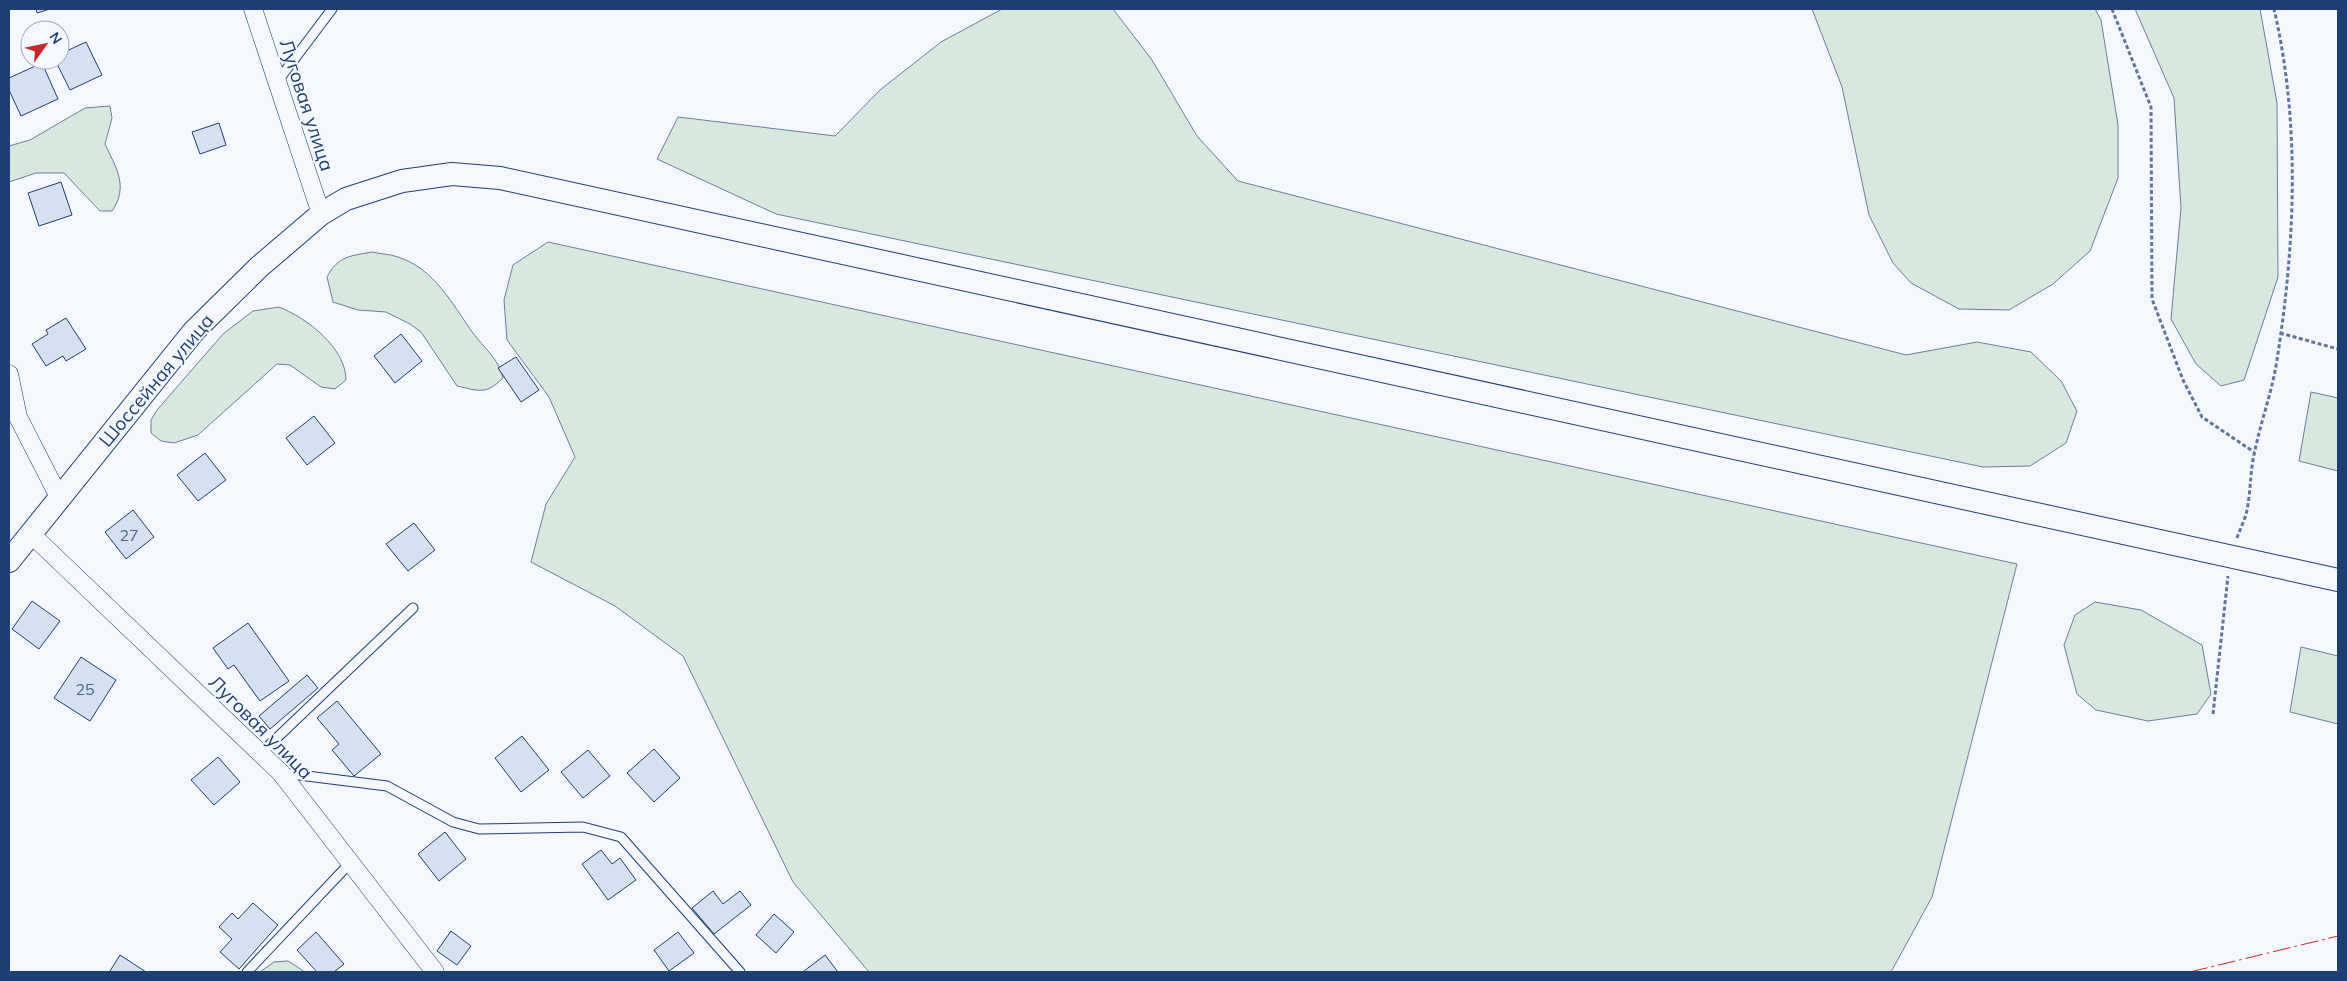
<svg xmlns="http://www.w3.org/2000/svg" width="2347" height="981" viewBox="0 0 2347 981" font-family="Mulish,sans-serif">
<rect width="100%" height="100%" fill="#f4f7fb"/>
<!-- green -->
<path fill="#d7e8df" stroke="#687fa3" d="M1002,9H1113L1152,60L1197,136L1238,181L1906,355L1977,342L2031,352L2061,381L2077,411L2066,443L2030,466L1983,467L776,214L657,159L678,117L835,136L880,90L941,42Z
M1812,9H2095L2101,20L2118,125V178L2090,251L2053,284L2009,310L1959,309L1911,283L1893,263L1869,215L1842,87Z
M2135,9H2260L2277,103L2278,277L2244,380L2221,386L2196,364L2171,319L2181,208L2174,98Z
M110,106L112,118L105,144C116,168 129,186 112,211H100L64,173H36L9,182V146L30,140L85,108Z
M548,242L2017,564L1932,897L1891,972H869L793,882L683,656L615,606L531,562L546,504L575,457L549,397L507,340L504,300L513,265Z
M372,252C380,254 390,254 398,257C435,269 452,304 473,333C484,348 499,359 503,378C486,395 479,391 457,386L421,332L410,324L386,312L358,310L333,302L327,277C338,256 350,256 372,252Z
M279,307C307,318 346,348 346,380L335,389L321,387L290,365L277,364L198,435L174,443L161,441L151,433V420L157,410L223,334L253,311Z
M2311,392L2338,398V471L2299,461Z
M2095,602L2141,610L2202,645L2211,694L2197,714L2148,721L2096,710L2077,694L2064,645L2075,615Z
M2301,647L2338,656V724L2290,712Z
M288,961L305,972H260L274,962Z"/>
<!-- building -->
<path fill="#d5e0f0" stroke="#1d3f73" d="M36,9H50L37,13Z
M86,42L102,75L70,90L55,60H60V54Z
M42,63L58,99L21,116L9,90V78Z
M219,123L226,145L200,154L192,132Z
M61,182L72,215L39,226L28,193Z
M66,318L86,349L66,361L63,356L46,366L32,344L48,334L46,330Z
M401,334L422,361L395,383L374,356Z
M516,357L539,390L521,402L498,368Z
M314,416L335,443L307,465L286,438Z
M205,453L226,480L198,501L177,475Z
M133,510L154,537L126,559L105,532Z
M414,523L435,550L408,571L386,544Z
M32,601L60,621L39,649L12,629Z
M248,623L289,681L260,701L234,665L228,669L213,648Z
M81,657L116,680L90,721L54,698Z
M307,675L318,688L270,729L259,716Z
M337,701L381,754L354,776L332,750L339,744L317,718Z
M522,736L549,770L521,792L495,758Z
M654,749L680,778L654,802L627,773Z
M588,750L610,776L583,798L561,772Z
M218,757L240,782L214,805L191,780Z
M445,832L466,859L439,881L418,854Z
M601,850L612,864L620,858L636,880L608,900L582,864Z
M713,891L723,904L740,891L751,905L714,934L692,908Z
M253,903L278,925L239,969L220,952L232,939L219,927L232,913L238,919Z
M774,914L794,932L776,953L756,935Z
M451,931L471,946L457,965L437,951Z
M316,932L344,964L334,972H317L297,950Z
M678,932L694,953L669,971L654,950Z
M120,955L146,972H111L110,971Z
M825,955L838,972H806L804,971Z"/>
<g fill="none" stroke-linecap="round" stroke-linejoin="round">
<defs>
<path id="service" d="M277,82L332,9
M261,753L413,608
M283,773L387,786L453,822L479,829L583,827L621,837L740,972
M247,972L350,863"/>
<path id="minor" d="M253,9L321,214
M9,374L18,417L59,497
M31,534L281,773L435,972"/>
<path id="tertiary" d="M9,561L194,331L259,267L321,214L346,199L402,181L452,174L500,178L2338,580"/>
</defs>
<!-- service casing -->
<use href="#service" stroke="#1d3f73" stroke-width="11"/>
<!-- minor casing -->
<use href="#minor" stroke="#1d3f73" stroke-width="19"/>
<!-- tertiary casing -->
<use href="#tertiary" stroke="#1d3f73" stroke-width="24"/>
<!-- path -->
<path stroke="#5e769c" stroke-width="3" stroke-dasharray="4 2.5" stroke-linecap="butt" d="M2112,9L2151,107L2152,299L2183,380L2202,417L2254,452
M2280,333L2338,349
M2237,538C2240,529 2245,520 2247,510C2251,490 2250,470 2255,450C2261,422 2271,394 2276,366C2295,249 2301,125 2274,9
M2213,714L2228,576"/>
<!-- service -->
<use href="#service" stroke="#f4f7fb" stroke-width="9"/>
<!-- minor -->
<use href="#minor" stroke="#f4f7fb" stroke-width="18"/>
<!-- tertiary -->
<use href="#tertiary" stroke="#f4f7fb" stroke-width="22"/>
<!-- power -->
<path stroke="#c62828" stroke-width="1" stroke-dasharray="18 4 2.5 4" stroke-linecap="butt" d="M2190,972L2338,936"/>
</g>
<g text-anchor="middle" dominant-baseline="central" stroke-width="4" stroke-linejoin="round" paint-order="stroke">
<!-- number labels -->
<g font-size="16" fill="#4b6792">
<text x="129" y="535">27</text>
<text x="85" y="689">25</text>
</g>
<!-- street labels -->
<g font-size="19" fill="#1d3f73" stroke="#f4f7fb">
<text transform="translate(307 105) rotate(72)">Луговая улица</text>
<text transform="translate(156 380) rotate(-50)">Шоссейная улица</text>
<text transform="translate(261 727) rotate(45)">Луговая улица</text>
</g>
</g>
<!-- border -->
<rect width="2347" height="981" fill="none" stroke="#1d3f73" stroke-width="20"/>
<!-- north arrow -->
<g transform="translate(45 45) rotate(57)"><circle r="24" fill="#f4f7fb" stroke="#9eadc5"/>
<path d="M0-4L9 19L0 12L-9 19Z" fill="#c62828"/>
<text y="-8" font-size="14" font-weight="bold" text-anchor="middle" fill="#1d3f73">N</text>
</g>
</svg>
